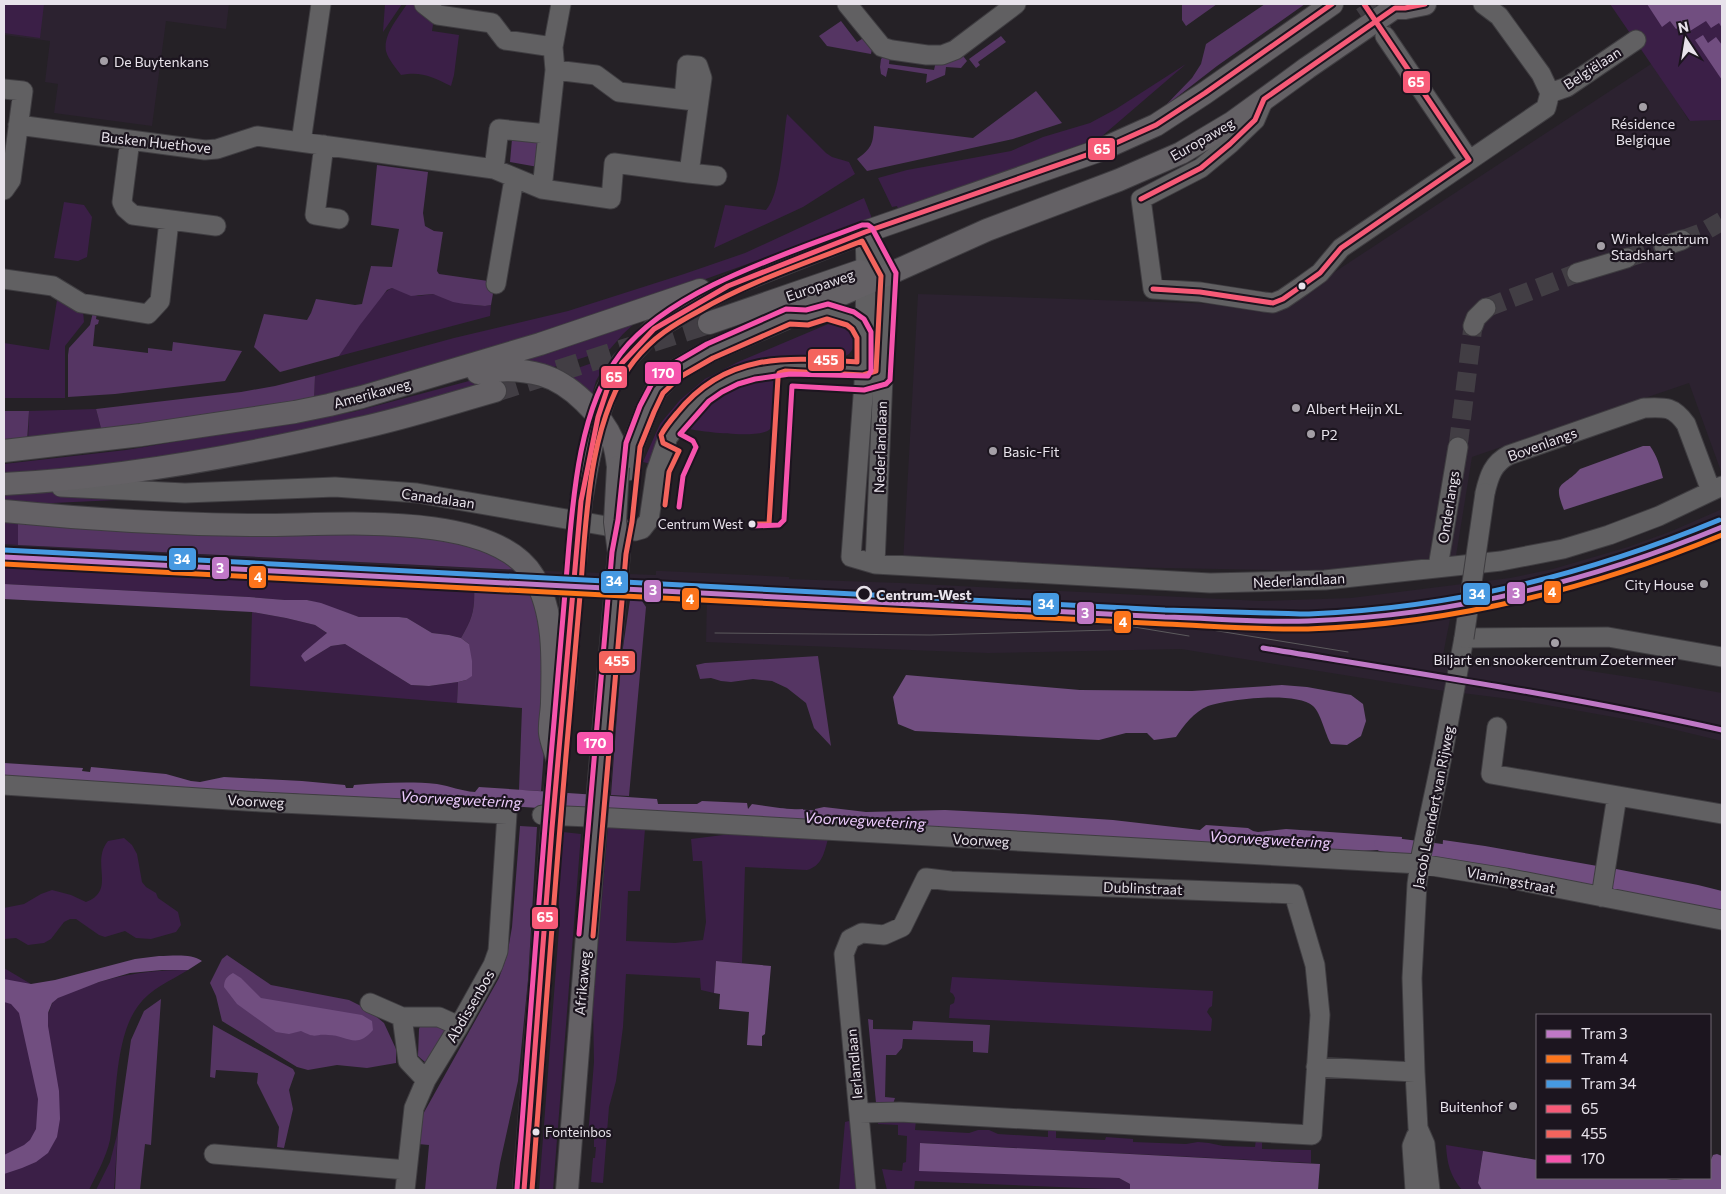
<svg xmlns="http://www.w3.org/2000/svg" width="1726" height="1194" viewBox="0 0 1726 1194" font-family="Commissioner,sans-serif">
<rect width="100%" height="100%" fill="#252126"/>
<!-- built -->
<path fill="#2c2230" d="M4,4H229L226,29L166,21L152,126L54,113L58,84L45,82L50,41L4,35Z
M1654,62L1689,121L1722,120V474L1689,383L1472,457L1456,556L1319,571L903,563L918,294L1283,306Z
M1722,509V534L1680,552L1634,570L1559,593L1515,603L1451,614L1443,655L1570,668L1656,681L1722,693V741L1647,723L1518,700L1438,690L1181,649L988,653L706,642L707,597L4,563V544L522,570L656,575V571H662L789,577V579L900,583L1261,601L1351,598L1510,578L1553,569L1628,547L1672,531Z"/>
<!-- green -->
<path fill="#3b1f47" d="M4,4H44L40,38L4,33Z
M385,4H402L383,32Z
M407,4H420L434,18L432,31L459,35L454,75L451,86C432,77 422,71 401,75C396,68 388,59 386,51C383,34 399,17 407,4Z
M1610,4H1722V120L1690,121Z
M1186,64L1101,137L1077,146L899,212L897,206L892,207L878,178L907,170L1011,151L1043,137L1090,123L1116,109Z
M787,114L826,153L832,157L849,162L855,174L803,207L714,248L725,205L766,210C781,194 783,138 787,114Z
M864,198L873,221L767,257L650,299L314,401L315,376L454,338L568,311L684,274L745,253Z
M64,202L84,205L92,217L87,257L78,261L54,258Z
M392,288L418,296L433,294L464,304L485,306L491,305L490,316L339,356C348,342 378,293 392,288Z
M58,294L83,311L84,322L65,346V398H4V343L49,350Z
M637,321L623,334L610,349L548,369L510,362Z
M833,322L851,328L855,336V346L849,354L836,361L774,358L739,366L707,383L651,464L643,462L660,424L680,400L705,379L738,362Z
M609,357L596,381L591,398L561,374Z
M512,377L291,437L4,480V464L126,450L353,412L469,381Z
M753,380L774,381L779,386C777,399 778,418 770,429C761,439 704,432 689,429L688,426C705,401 726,391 753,380Z
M96,409L102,432L28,442L29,411Z
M4,488L69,491L139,499L9,505L4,504Z
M4,521L18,523V545L4,544Z
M4,563L474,586C475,609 473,618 461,638L449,635L432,633L407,618L399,617H359L308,600H285L249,597L4,584Z
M252,612L286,618L315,625L328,634L303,653L305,662L331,646L345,644L411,685L429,686L458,682L457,703L250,686Z
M608,826L645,829L640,891H628L626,941L675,943L703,940L706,922L702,861H693L691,839L731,834L828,839C824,853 822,866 807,870L745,867L742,963L716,961L714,993L701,990L700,978L626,974L623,1027L616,1081L609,1107L603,1183L591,1182L593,1158H595L596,1147H594V1136H588L594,1062L593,1006Z
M563,832L581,834L553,1190H539L559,929V870Z
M124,838L132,845L137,854L142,882L146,887L156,893L158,898L178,912L181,925L176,932L151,939L136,938L125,931L105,937L99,935L76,919H70L64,922L51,939L44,943L28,945L16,938L4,939V908L24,904L41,894L52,890L71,895L86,902C117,890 90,863 108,841Z
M4,968L31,984L49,1013C50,1009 51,1005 53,1002C60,995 72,991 81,988C118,975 148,970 188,970C170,981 150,989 138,1006C114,1038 117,1101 110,1140C106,1158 96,1175 89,1190H4Z
M952,977L1213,991L1212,1006L1209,1008L1207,1012L1212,1019L1211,1031L949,1018L950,1005L954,1003L955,998L953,994L950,992Z
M853,1120L857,1190H839L845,1122Z
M878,1120H916L915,1130L969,1133L978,1130H989L998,1134L1048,1137V1129H1056V1138L1105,1140L1106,1137L1133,1139V1142L1186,1144L1198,1142L1209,1143L1223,1146L1255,1147L1256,1139L1262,1140V1149L1311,1150V1163L920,1143L919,1170L1119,1178L1130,1184V1190L915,1181L914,1190H887L882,1169L902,1171L903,1163L906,1162L907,1136L898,1135V1125L878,1124Z
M118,1131L114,1190H96L110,1162Z
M1446,1145L1483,1151L1478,1182L1482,1190H1462C1450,1176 1447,1163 1446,1145Z"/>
<!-- forest -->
<path fill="#553563" d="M1182,4H1217L1186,26L1182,20Z
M1265,4H1305L1217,66L1164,107L1192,78L1201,64L1206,44Z
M841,21L857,42L865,37L872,49L871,54L827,46L819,36Z
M1001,36L1006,42L978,62L980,65L976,68L969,59Z
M960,52L967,61L961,68L946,67L945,75L926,83L927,74L888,68L886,77L881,74L880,67L881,59L885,55H890L889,64L934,70L936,61Z
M1036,91L1062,123L1013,139L867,171L857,159C872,148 873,144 874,126L973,138Z
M512,139L541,143L538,167L510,162Z
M377,165L428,172L423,213L425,226L434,231L443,232L437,271L439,274L495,282L491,305L485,306L464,304L453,302L433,294L411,296L392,288L387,290L360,325L339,356L280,372L254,347L264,314L307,320L311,313L316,299L355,305L362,304L371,266L392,267L399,229L371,225Z
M93,312L97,313L96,319L99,320L98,324L95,325L93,346L148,353V348L172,351L173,342L242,351L225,381L115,394L68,397V355L69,348L90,325Z
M315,376L314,401L102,432L96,409L241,392L275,386Z
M4,411H29L27,442L4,444Z
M18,523L42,526L333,531L466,541L522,570L18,545Z
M474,586L533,589L538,602L546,725L541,791L519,790L522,708L457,703L458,682L466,680L469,644L461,638C473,618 475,609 474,586Z
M630,600L642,601L646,607L629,796L611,795L621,661Z
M818,656L831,746L814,728L806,703L787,688L772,681L753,679L731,682L721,681L711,678L700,679L696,665L705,663Z
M520,826L537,827L528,980L518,1081L500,1163L496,1190H425L429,1145L418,1144L422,1116L499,978L507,956L512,927Z
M227,955L271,985L349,1000L367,1009L384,1023L396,1049V1063L367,1068L337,1065L308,1070L297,1067L222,1021L216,996L210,983L222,959Z
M161,999L151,1145L145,1144L140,1190H115L118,1131L131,1040L144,1011Z
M868,1019L873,1020V1029L912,1030L913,1021L990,1025L988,1053L973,1052V1041L903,1039L902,1048L896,1055H886L885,1097L895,1098L893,1104L883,1106L876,1103Z
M421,1024L453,1026L431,1064L425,1062L418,1056L419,1029Z
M213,1025L293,1069L295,1073L289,1090L293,1109L284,1148L277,1147L279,1127L257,1083L258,1073L216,1070L215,1078L210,1077Z"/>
<!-- water -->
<path fill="#714e80" d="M1647,4H1722V28L1719,23L1711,28L1706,21L1690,31L1684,24L1676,29L1670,21L1662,27Z
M1703,35L1708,43L1716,37L1722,45V80L1695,40Z
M1643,446H1650C1657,456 1660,466 1663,478L1564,510C1552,480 1563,488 1580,469Z
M4,584L249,597L285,600H307L321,603L359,617H399L407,618L432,633L449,635L461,638L469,644L472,661V676L466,680L458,682L429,686L411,685L345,644L331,646L305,662L301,656L303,653L327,633L315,625L286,618L252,612L4,599Z
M906,675L1080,690L1192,691L1282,685L1307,687L1351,695L1363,704L1366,721L1361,736L1347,745L1331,744C1325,734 1321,713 1313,706C1296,691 1229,699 1208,706C1194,712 1184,725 1176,737L1154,740L1147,733H1126L1099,740L915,731L898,724L893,697Z
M4,763L83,768L82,771L90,772L91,767L166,774L191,781L200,782L224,777L302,781L345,785L346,788H353L354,785C381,783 409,781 437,784C451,786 460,791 475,792L479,787L657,799L658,804H697L702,801L747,803L748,809L752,804L794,810L803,809V820L539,808L479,804L467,801L459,802L4,779Z
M824,807L866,812L945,810L1023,814L1113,820L1200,830L1206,825L1248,828L1253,831L1258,832L1286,829L1402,837L1401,849L1358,851L1286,847L815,821V809Z
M1443,840L1485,846L1603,867L1600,881L1590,887L1483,867L1442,854Z
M1611,868L1698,885L1722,891V912L1616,892L1609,883Z
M159,956C172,956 191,953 202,961L188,970H162L130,973L99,982L58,998L52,1003L48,1013V1026L59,1091L60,1119L57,1137L48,1153L36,1162L22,1168L4,1174V1155L24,1145L30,1140L36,1129L38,1099L19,1013L11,1004L4,1002V979L31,984L55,980L135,959Z
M716,961L771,966L765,1034L762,1036V1046L747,1045L749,1012L719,1009L720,994L714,993Z
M233,973L241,978L261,998L362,1015L372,1021L373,1030C356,1050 347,1035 328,1035C313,1034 317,1039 301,1031L289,1034L276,1032L237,1004L224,987C224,980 227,976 233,973Z
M920,1143L1320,1164L1318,1190H1130V1184L1119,1178L919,1171Z
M1483,1151L1537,1160V1178H1663C1675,1182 1680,1179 1692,1178C1698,1177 1704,1178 1710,1178V1162L1713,1155L1717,1154L1722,1156V1190H1482L1478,1183Z"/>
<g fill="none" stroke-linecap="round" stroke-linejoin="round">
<!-- canal -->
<path stroke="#714e80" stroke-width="15" d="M782,816L834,819
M1382,844L1461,854"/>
<!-- minor-tunnel -->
<path stroke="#423e44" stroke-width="19" stroke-dasharray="19 9" stroke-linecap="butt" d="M1364,4L1383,32
M1682,240L1701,233L1722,221
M1627,258L1664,246
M1486,308L1577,273
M1458,447L1473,326"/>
<!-- major-tunnel -->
<path stroke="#423e44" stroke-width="22" stroke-dasharray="22 11" stroke-linecap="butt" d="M495,391L709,323"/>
<defs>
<path id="minor" d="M424,4L438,15L492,23L505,40L553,47
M847,4L882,47L892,50L927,55H942L955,50L1016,4
M1385,36L1469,160
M555,70L596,75L619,92L695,101
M4,89L23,91L11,180L4,190
M1550,93L1567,87L1636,40
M1264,99L1255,120L1230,144L1201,168L1141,199L1153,289L1200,292L1264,302L1273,303L1283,299L1302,286L1320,273L1341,248L1546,108L1550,93L1541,74L1499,16L1483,4
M684,100L687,65L698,66L702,78L689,173L717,176
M18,125L205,150L217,149L257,136L494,169L542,189L611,199L614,163L689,173
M130,140L122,202L125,208L133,215L216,226
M301,142L321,4
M324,145L315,215L339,219
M494,169L499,129L547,134
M542,189L555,70L553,47L561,4
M865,232L866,268L864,383L851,557L875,564L1210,583L1325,580L1501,561L1563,549L1609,535L1659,516L1722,486
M866,234L889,274L883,377L875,564
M1664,246L1682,240
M1577,273L1627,258
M4,279L53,286L81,303L148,314L160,301L169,221
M496,284L514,179
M805,318L827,311L840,315L850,318L858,324L865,336
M1473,326L1476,318L1486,308
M61,487L185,493L335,487L417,493L635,531L642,529L649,520L656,472L668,437L689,410L717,386L746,373L785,366L864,370L883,377
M1485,493C1489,476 1493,463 1509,455L1644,408C1665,407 1673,406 1686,424L1711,491
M1438,567L1458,447
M1497,727L1491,774L1722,814
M4,785L261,802L507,814L498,951L493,965L459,1026L426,1080L414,1108L405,1190
M542,815L613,818L1420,864L1506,878L1722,920
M1601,897L1617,796
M370,1003L402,1017H439L459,1026
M402,1017L408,1061L426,1080
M1316,1067L1415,1072
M859,1113L900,1112L988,1117L1312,1135L1320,1015L1315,965L1294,894L951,881L926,878L902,927L884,935L862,933L850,939L844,954L866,1190
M214,1154L407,1170
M1415,1190L1412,1146L1416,1136
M1430,1190L1425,1144L1418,1128L1415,1072L1412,978L1417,884L1421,856L1443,752L1464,638L1608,637L1722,657"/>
<path id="major" d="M1395,8H1405L1425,4
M709,323L860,271
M478,373C500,369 521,369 542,375C570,383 602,415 613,441C616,450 617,458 618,467
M4,451L141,435L295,412L329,405L362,397L540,344L700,290
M588,462L598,417L607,390L622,363L654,329L728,286L865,232L1098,151L1156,125L1205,93L1332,4
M630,469L633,445L647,409L657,389L675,371L710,351L889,274L987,230L1119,180L1181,153L1233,122L1307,68L1400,4
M4,484C122,478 241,456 356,429C403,419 449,404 495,391
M4,511C85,519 168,524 249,525C320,527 492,506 534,577C555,613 553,661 552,702C552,712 549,723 550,733C551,742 556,753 558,762
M565,687L571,605
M599,780L619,553
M524,1190L552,828
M567,1190L594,846"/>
</defs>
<!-- minor casing -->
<use href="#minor" stroke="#3f3d41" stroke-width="21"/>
<!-- major casing -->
<use href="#major" stroke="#3f3d41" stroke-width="24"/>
<!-- minor -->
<use href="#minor" stroke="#616062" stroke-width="19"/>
<!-- major -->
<use href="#major" stroke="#646165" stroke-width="22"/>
<!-- tram -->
<path stroke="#5c5a5d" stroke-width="1" d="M998,598L1051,604L1348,652
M1000,607L1049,613L1189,636
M715,633L930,635L1111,630"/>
<defs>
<path id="minor-bridge" d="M1464,638L1485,493"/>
<path id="major-bridge" d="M618,467L615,522L619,553
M571,605L581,501L588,462
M552,828L558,762
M594,846L599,780"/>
</defs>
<!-- minor-bridge casing -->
<use href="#minor-bridge" stroke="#3f3d41" stroke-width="21" stroke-linecap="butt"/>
<!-- major-bridge casing -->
<use href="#major-bridge" stroke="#3f3d41" stroke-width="24" stroke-linecap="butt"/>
<!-- minor-bridge -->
<use href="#minor-bridge" stroke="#616062" stroke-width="19"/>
<!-- major-bridge -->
<use href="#major-bridge" stroke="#646165" stroke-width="22"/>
<defs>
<path id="bus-1" d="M1364,4L1469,160
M1141,199L1201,168L1230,144L1255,120L1264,99L1395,8H1405L1425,4
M1153,289L1200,292L1273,303L1283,299L1320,273L1341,248L1469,160
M524,1190L552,828L581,501L598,417L607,390L622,363L654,329L728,286L865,232L1098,151L1156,125L1205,93L1332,4"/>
<path id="bus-2" d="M593,936L626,554L632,522L640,447L654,412L663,393L680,377L713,358L790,324L808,325L827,319L847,325L852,329L857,338V362C786,357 726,352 677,413C671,420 665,427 661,435L663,443L679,451L669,472L665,505
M532,1190C544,1034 555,878 569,721C573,676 577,630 581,584C586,515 590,416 634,361C653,337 673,325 699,311C750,281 807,263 862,241L881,276L876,371L863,375L785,371L779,373L778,378L769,524H752"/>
<path id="bus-3" d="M579,934L612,552L618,520L626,443L640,406L651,385L671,365L707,344L786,309L806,310L828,304L854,312L864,319L871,332V371L868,376L790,374L755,379L738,384L722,392L709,401L680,434L693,441L696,447L683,476L679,507
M517,1189C529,1034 540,878 554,722C558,675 562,628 566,581C572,511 576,411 621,353C671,289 787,254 862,225H868L872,228L896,273L890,380L886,384L864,390L792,386L784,520L779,525L752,526"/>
</defs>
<!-- bus-1 casing -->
<use href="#bus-1" stroke="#1c151f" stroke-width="9"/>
<!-- bus-2 casing -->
<use href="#bus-2" stroke="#1c151f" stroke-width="9"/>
<!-- bus-3 casing -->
<use href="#bus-3" stroke="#1c151f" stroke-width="9"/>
<!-- bus-1 -->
<use href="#bus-1" stroke="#f75a77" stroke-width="5"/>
<!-- bus-2 -->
<use href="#bus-2" stroke="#f4645d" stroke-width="5"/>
<!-- bus-3 -->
<use href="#bus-3" stroke="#f653ac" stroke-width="5"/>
<defs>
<path id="tram-1" d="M4,557L1165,617C1212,618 1262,623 1308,621C1452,616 1589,582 1722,527
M1263,648C1416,673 1570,696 1722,730"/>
<path id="tram-2" d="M4,564L1165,624C1212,626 1261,630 1308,629C1451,624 1591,589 1722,535"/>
<path id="tram-3" d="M4,550L1165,610C1199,611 1233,612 1267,613C1281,613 1295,614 1309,614C1453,608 1586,575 1719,520"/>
</defs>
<!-- tram-1 casing -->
<use href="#tram-1" stroke="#1c151f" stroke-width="9"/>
<!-- tram-2 casing -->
<use href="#tram-2" stroke="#1c151f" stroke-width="9"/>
<!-- tram-3 casing -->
<use href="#tram-3" stroke="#1c151f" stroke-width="9"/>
<!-- tram-1 -->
<use href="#tram-1" stroke="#bf78c6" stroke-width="5"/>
<!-- tram-2 -->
<use href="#tram-2" stroke="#fc751c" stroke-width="5"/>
<!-- tram-3 -->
<use href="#tram-3" stroke="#4699e1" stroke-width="5"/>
</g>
<!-- markers -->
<g fill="#a49fa6" stroke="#1c151f" stroke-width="2">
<circle cx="104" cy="61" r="5"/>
<circle cx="1643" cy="107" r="5"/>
<circle cx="1601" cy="246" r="5"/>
<circle cx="1296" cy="408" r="5"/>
<circle cx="1311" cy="434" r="5"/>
<circle cx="993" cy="451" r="5"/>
<circle cx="1704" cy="584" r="5"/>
<circle cx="1555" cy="643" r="5"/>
<circle cx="1513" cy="1106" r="5"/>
</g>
<g fill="#e8e3eb" stroke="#1c151f" stroke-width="2">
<circle cx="1302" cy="286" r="4.5"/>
<circle cx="752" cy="524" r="4.5"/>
<circle cx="536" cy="1132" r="4.5"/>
</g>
<circle fill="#1c151f" stroke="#e8e3eb" stroke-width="2.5" cx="864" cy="594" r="7"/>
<g text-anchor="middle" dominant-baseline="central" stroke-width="4.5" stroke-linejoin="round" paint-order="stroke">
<!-- bus labels -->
<g font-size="13" fill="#e8e3eb" stroke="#1c151f" text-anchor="end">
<text x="743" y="524">Centrum West</text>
<text x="545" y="1132" text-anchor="start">Fonteinbos</text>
</g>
<!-- poi labels -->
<g font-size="14" fill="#e8e3eb" stroke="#1c151f" text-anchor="start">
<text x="114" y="61">De Buytenkans</text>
<text x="1643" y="123" text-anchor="middle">Résidence<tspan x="1643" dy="16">Belgique</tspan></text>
<text x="1611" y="238">Winkelcentrum<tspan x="1611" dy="16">Stadshart</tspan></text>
<text x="1306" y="408">Albert Heijn XL</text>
<text x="1321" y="434">P2</text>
<text x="1003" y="451">Basic-Fit</text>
<text x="1694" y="584" text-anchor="end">City House</text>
<text x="1555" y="659" text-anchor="middle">Biljart en snookercentrum Zoetermeer</text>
<text x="1503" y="1106" text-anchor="end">Buitenhof</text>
</g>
<!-- street labels -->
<g font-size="14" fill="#e8e3eb" stroke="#1c151f">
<text transform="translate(1592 68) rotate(-33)">Belgiëlaan</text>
<text transform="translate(1202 139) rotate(-30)">Europaweg</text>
<text transform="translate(156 142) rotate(6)">Busken Huethove</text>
<text transform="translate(820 285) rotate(-19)">Europaweg</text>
<text transform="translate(372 393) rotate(-15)">Amerikaweg</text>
<text transform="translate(1542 444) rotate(-20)">Bovenlangs</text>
<text transform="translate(880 447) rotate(-88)">Nederlandlaan</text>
<text transform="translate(438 498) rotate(8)">Canadalaan</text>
<text transform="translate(1448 507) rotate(-81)">Onderlangs</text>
<text transform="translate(1299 580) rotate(-3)">Nederlandlaan</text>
<text transform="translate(256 801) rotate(3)">Voorweg</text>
<text transform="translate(1433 807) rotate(-79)">Jacob Leendert van Rijweg</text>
<text transform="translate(981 840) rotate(3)">Voorweg</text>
<text transform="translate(1511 880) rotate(11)">Vlamingstraat</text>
<text transform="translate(1143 888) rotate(2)">Dublinstraat</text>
<text transform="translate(582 983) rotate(-85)">Afrikaweg</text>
<text transform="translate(470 1006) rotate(-60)">Abdissenbos</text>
<text transform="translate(854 1064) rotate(-95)">Ierlandlaan</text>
</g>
<!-- stop labels -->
<g font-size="14" font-weight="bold" fill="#e8e3eb" stroke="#1c151f" text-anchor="start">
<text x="876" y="594">Centrum-West</text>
</g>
<!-- water labels -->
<g font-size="15" font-style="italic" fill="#edccfd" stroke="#1c151f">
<text transform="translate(461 799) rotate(3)">Voorwegwetering</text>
<text transform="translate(865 820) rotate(3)">Voorwegwetering</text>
<text transform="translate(1270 839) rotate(3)">Voorwegwetering</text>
</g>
</g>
<g stroke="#1c151f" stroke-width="2">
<rect x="1402" y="70" width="29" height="24" rx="5" fill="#f75a77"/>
<rect x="1087" y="137" width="29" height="24" rx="5" fill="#f75a77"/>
<rect x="807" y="348" width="38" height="24" rx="5" fill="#f4645d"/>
<rect x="644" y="361" width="38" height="24" rx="5" fill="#f653ac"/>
<rect x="600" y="365" width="28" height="24" rx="5" fill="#f75a77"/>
<rect x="168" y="547" width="29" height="24" rx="5" fill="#4699e1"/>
<rect x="211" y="556" width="19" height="24" rx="5" fill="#bf78c6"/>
<rect x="248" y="565" width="19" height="24" rx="5" fill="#fc751c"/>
<rect x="600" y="570" width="29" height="24" rx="5" fill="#4699e1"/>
<rect x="643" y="579" width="19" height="24" rx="5" fill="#bf78c6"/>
<rect x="1543" y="580" width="19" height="24" rx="5" fill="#fc751c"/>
<rect x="1506" y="581" width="20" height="24" rx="5" fill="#bf78c6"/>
<rect x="1462" y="582" width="29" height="24" rx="5" fill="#4699e1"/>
<rect x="681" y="587" width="19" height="24" rx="5" fill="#fc751c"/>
<rect x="1032" y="592" width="28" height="24" rx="5" fill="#4699e1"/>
<rect x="1076" y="601" width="19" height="24" rx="5" fill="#bf78c6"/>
<rect x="1113" y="610" width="19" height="24" rx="5" fill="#fc751c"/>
<rect x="598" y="650" width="38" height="24" rx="5" fill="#f4645d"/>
<rect x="576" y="731" width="38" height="24" rx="5" fill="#f653ac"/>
<rect x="531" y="906" width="28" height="24" rx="5" fill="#f75a77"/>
</g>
<g font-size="14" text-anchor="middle" font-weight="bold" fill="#fff">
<text x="1416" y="87">65</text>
<text x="1102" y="154">65</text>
<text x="826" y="365">455</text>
<text x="663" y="378">170</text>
<text x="614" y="382">65</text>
<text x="182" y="564">34</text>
<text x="220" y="573">3</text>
<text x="258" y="582">4</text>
<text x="614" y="586">34</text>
<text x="653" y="595">3</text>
<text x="1552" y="597">4</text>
<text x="1516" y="598">3</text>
<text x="1477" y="599">34</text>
<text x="690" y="604">4</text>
<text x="1046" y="609">34</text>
<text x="1085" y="618">3</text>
<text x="1123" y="627">4</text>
<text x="617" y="666">455</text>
<text x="595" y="748">170</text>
<text x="545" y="922">65</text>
</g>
<!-- border -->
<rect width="1726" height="1194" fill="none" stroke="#e8e3eb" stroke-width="10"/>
<!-- legend -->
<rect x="1536" y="1014" width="175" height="165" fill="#1c151f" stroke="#6e6771"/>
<rect x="1546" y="1030" width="25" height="8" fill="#bf78c6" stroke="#6e6771"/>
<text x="1581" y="1039" font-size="15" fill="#e8e3eb">Tram 3</text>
<rect x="1546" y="1055" width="25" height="8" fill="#fc751c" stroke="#6e6771"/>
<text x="1581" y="1064" font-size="15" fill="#e8e3eb">Tram 4</text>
<rect x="1546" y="1080" width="25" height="8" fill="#4699e1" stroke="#6e6771"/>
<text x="1581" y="1089" font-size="15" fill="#e8e3eb">Tram 34</text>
<rect x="1546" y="1105" width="25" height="8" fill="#f75a77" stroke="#6e6771"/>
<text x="1581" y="1114" font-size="15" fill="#e8e3eb">65</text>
<rect x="1546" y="1130" width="25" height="8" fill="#f4645d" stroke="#6e6771"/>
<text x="1581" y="1139" font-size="15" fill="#e8e3eb">455</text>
<rect x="1546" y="1155" width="25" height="8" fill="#f653ac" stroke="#6e6771"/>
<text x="1581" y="1164" font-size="15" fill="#e8e3eb">170</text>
<!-- north arrow -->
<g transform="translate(1686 40) rotate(348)" stroke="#1c151f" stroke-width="4" paint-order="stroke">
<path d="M0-4L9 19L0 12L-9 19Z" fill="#e8e3eb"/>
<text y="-8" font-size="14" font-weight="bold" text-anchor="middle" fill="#e8e3eb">N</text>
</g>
</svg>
